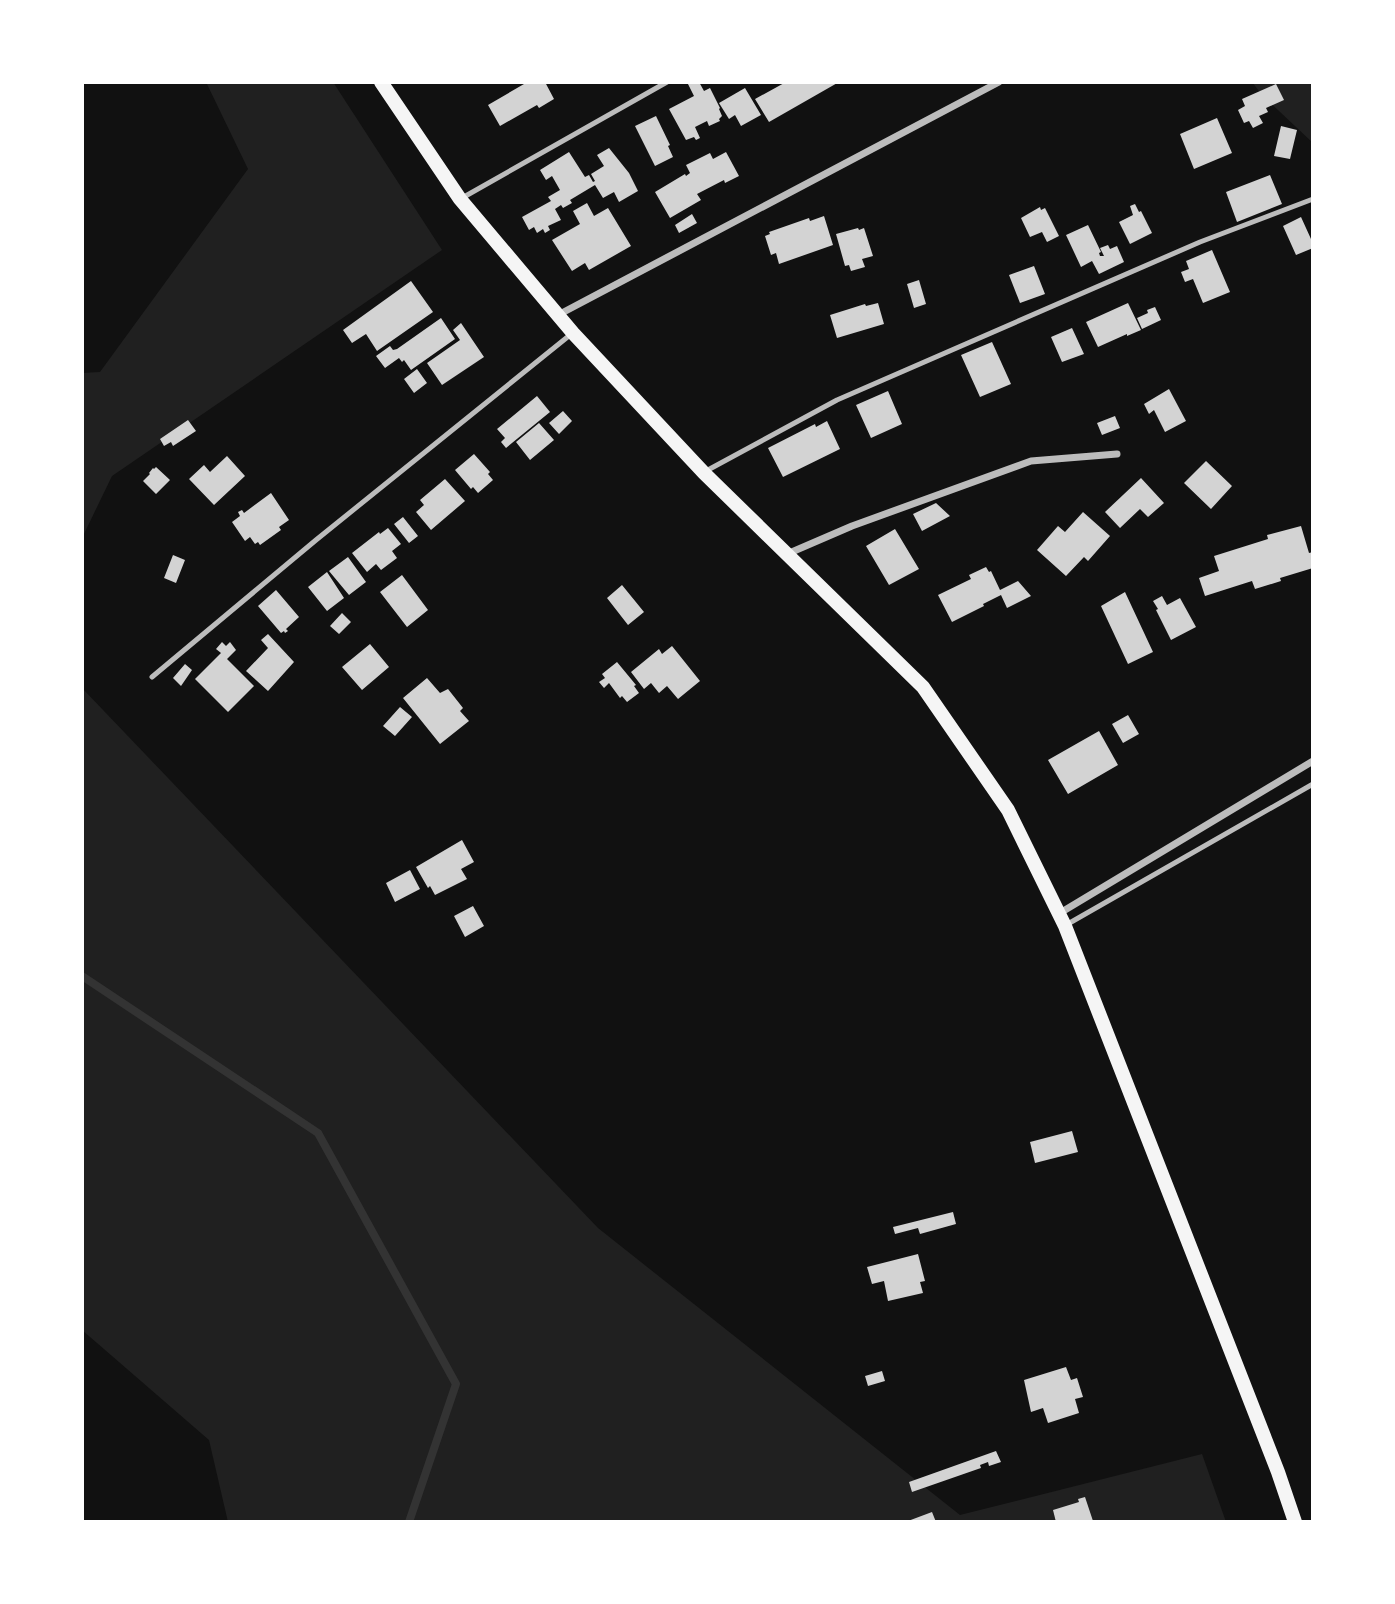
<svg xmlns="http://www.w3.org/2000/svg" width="1395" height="1604" viewBox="0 0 1395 1604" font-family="'Exo 2',sans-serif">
<rect width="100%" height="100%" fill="#111"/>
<!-- green -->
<path fill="#202020" d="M206,82H333L442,250L112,476L82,538V373L100,372L248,169Z
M1252,82H1313V143L1262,95Z
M82,688L598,1228L960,1515L1202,1454L1226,1522H228L209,1440L82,1330Z"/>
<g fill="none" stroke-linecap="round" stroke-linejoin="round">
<!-- stream -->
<path stroke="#333" stroke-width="8" d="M82,976L318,1133L456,1384L409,1522"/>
</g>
<!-- building -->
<path fill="#d3d3d3" d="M524,82H545L554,99L539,108L537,105L500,126L488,105L524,84Z
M687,82H699L704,91L710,88L720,108L719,109L722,116L719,119L720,121L709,126L707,121L695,127L700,138L696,140L694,137L686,140L669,109L694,96Z
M786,82H839L769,122L755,99Z
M1276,84L1284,100L1266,108L1268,112L1259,116L1263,123L1253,128L1249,121L1244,123L1238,110L1245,106L1242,99Z
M745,88L761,115L741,126L735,115L729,119L719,103Z
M656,116L670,145L668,146L673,157L655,166L635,126Z
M1217,118L1232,153L1194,169L1180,134Z
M1281,126L1297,130L1290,159L1274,156Z
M609,148L629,173L638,191L619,202L614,192L603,198L595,185L570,200L572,203L563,208L561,205L555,209L561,220L548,226L550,230L545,233L543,229L537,233L534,227L529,230L522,217L551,201L548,197L560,190L552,176L546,180L540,170L569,152L585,177L589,175L593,182L595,181L591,174L604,166L597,155Z
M726,152L739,176L725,183L724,180L697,194L701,200L670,218L655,192L685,174L686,176L690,173L686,165L710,153L713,159Z
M1270,175L1282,204L1237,222L1226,192Z
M587,203L594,216L608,208L631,246L589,270L585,263L572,271L552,240L580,224L573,211Z
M1135,204L1139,212L1141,211L1152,233L1130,244L1119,222L1133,215L1130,206Z
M1040,207L1041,210L1045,208L1059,236L1047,242L1042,232L1030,237L1021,218Z
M692,214L697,223L679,233L675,225Z
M824,216L833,245L779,264L776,253L771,255L765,236L770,234L769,232L809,218L810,221Z
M1301,217L1311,239L1313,238V248L1296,255L1283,226Z
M1088,225L1101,252L1099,253L1100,256H1104L1100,248L1108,245L1110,249L1117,246L1124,262L1099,274L1092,261L1081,267L1066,235Z
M858,228L859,230L864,228L873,256L862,259L865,267L851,271L849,265L845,266L836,234Z
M1212,250L1230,292L1203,303L1193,279L1185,282L1181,272L1189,269L1186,261Z
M1034,266L1045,294L1020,303L1009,275Z
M919,280L926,304L914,308L907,284Z
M411,281L433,312L377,351L366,334L352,343L343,330Z
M878,303L884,324L837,338L830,315L865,304L866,306Z
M1128,303L1141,330L1127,336V334L1098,347L1086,322Z
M1155,307L1161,320L1142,329L1137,318L1148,313L1147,310Z
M441,318L455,339L411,370L404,360L402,362L399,358L385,368L376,356L390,346L393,350L397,349Z
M461,323L484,357L442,385L427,363L460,340L453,330Z
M1072,328L1084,354L1062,362L1051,337Z
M992,342L1011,384L980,397L961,355Z
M417,369L427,383L414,393L404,379Z
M1169,389L1186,421L1165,432L1154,410L1149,414L1144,404Z
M888,391L902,424L871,438L856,405Z
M537,396L550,412L506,448L501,442L505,438L497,429Z
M563,411L572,421L559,434L549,423Z
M1115,416L1120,428L1102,435L1097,423Z
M188,420L196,431L173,446L171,442L164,446L160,439Z
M827,421L840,449L783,477L768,448L815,424L816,427Z
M539,423L554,440L530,460L516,442Z
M474,454L490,472L488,474L493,480L478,493L473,487L471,489L455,470Z
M227,456L245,476L214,505L189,479L204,465L210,472Z
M1206,461L1232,486L1211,509L1184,483Z
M156,467L170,480L156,494L143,481L150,474L149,473L153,468L154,469Z
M1141,478L1164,503L1148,517L1140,509L1120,528L1105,512Z
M445,479L465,501L431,530L416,512L424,505L420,500Z
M271,493L289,520L279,527L281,530L260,545L258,542L255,544L250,537L245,541L232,522L240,516L238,512L242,510L244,513Z
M936,503L950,516L922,531L913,514Z
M1083,512L1110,536L1088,561L1084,557L1066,576L1037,550L1058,526L1065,532Z
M403,517L418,536L409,543L394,524Z
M1301,526L1309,553L1313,552V568L1280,578L1281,581L1255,589L1252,581L1205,596L1199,578L1219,571L1214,556L1268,539L1267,535Z
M388,528L401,544L392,551L397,558L381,570L376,564L367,572L352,553L379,532L380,534Z
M895,529L919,569L889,585L866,546Z
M173,555L185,560L176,583L164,578Z
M348,557L366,582L349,595L329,571Z
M986,567L989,572L991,571L1000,590L1018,581L1031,596L1007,608L1001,595L983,604L984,606L952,622L938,595L971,579L969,575Z
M327,572L344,598L327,611L308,587Z
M402,575L428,610L407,627L380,592Z
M622,585L644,612L628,625L607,598Z
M276,590L299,617L286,629L288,631L285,633L284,631L281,633L258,606Z
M1125,592L1153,652L1128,664L1101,606Z
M1162,596L1167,605L1180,598L1196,627L1171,640L1156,610L1158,609L1153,601Z
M342,613L351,622L339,634L330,626Z
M268,634L294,662L268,691L246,671L268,648L261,640Z
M222,642L226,646L230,642L236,650L227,659L254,686L228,712L195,679L221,653L216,649Z
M370,644L389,667L362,690L342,667Z
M672,646L700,681L678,699L667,686L659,693L651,683L644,689L631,672L659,649L662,654Z
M617,662L636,685L634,686L639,693L627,702L622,696L620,698L609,683L604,688L599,682L605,678L602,674Z
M185,664L192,670L181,686L173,678Z
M427,678L440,693L448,689L463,708L460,711L469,721L440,744L403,698Z
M400,707L412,717L395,736L383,726Z
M1128,715L1139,734L1123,743L1112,724Z
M1099,731L1118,765L1068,794L1048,760Z
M462,840L474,862L461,869L467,879L435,895L430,886L428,888L416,867Z
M410,870L420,889L395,902L386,883Z
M473,906L484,926L465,937L454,916Z
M1072,1131L1078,1152L1035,1163L1030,1142Z
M953,1212L956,1224L920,1234L918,1228L895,1234L893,1227Z
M918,1254L925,1281L920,1282L923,1293L888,1301L884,1281L872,1284L867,1267Z
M1066,1367L1071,1380L1077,1378L1083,1397L1075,1399L1079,1413L1048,1423L1043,1408L1031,1412L1024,1380Z
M882,1371L885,1381L868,1386L865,1376Z
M996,1451L1001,1462L989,1466L988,1462L980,1465L981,1468L978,1469L912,1492L909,1482Z
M1085,1497L1093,1521L1056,1522L1053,1510L1079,1502L1078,1499Z
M932,1512L936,1522H908V1521Z"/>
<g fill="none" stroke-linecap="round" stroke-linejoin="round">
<!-- service -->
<path stroke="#bcbcbc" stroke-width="5" d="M462,198L667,82
M706,471L837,400L1200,242L1313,199
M152,677L316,540L570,335
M1066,925L1313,784"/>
<!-- minor -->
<path stroke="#bcbcbc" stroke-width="7" d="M558,315L999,82
M787,554L852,526L1031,461L1117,454
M1060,913L1313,761"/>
<!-- secondary -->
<path stroke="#f5f5f5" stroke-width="14" d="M381,82L460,199L573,333L704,473L923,687L1008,810L1065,926L1278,1472L1295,1522"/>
</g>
<!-- border -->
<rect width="1395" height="1604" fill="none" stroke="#ffffff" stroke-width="168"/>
</svg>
